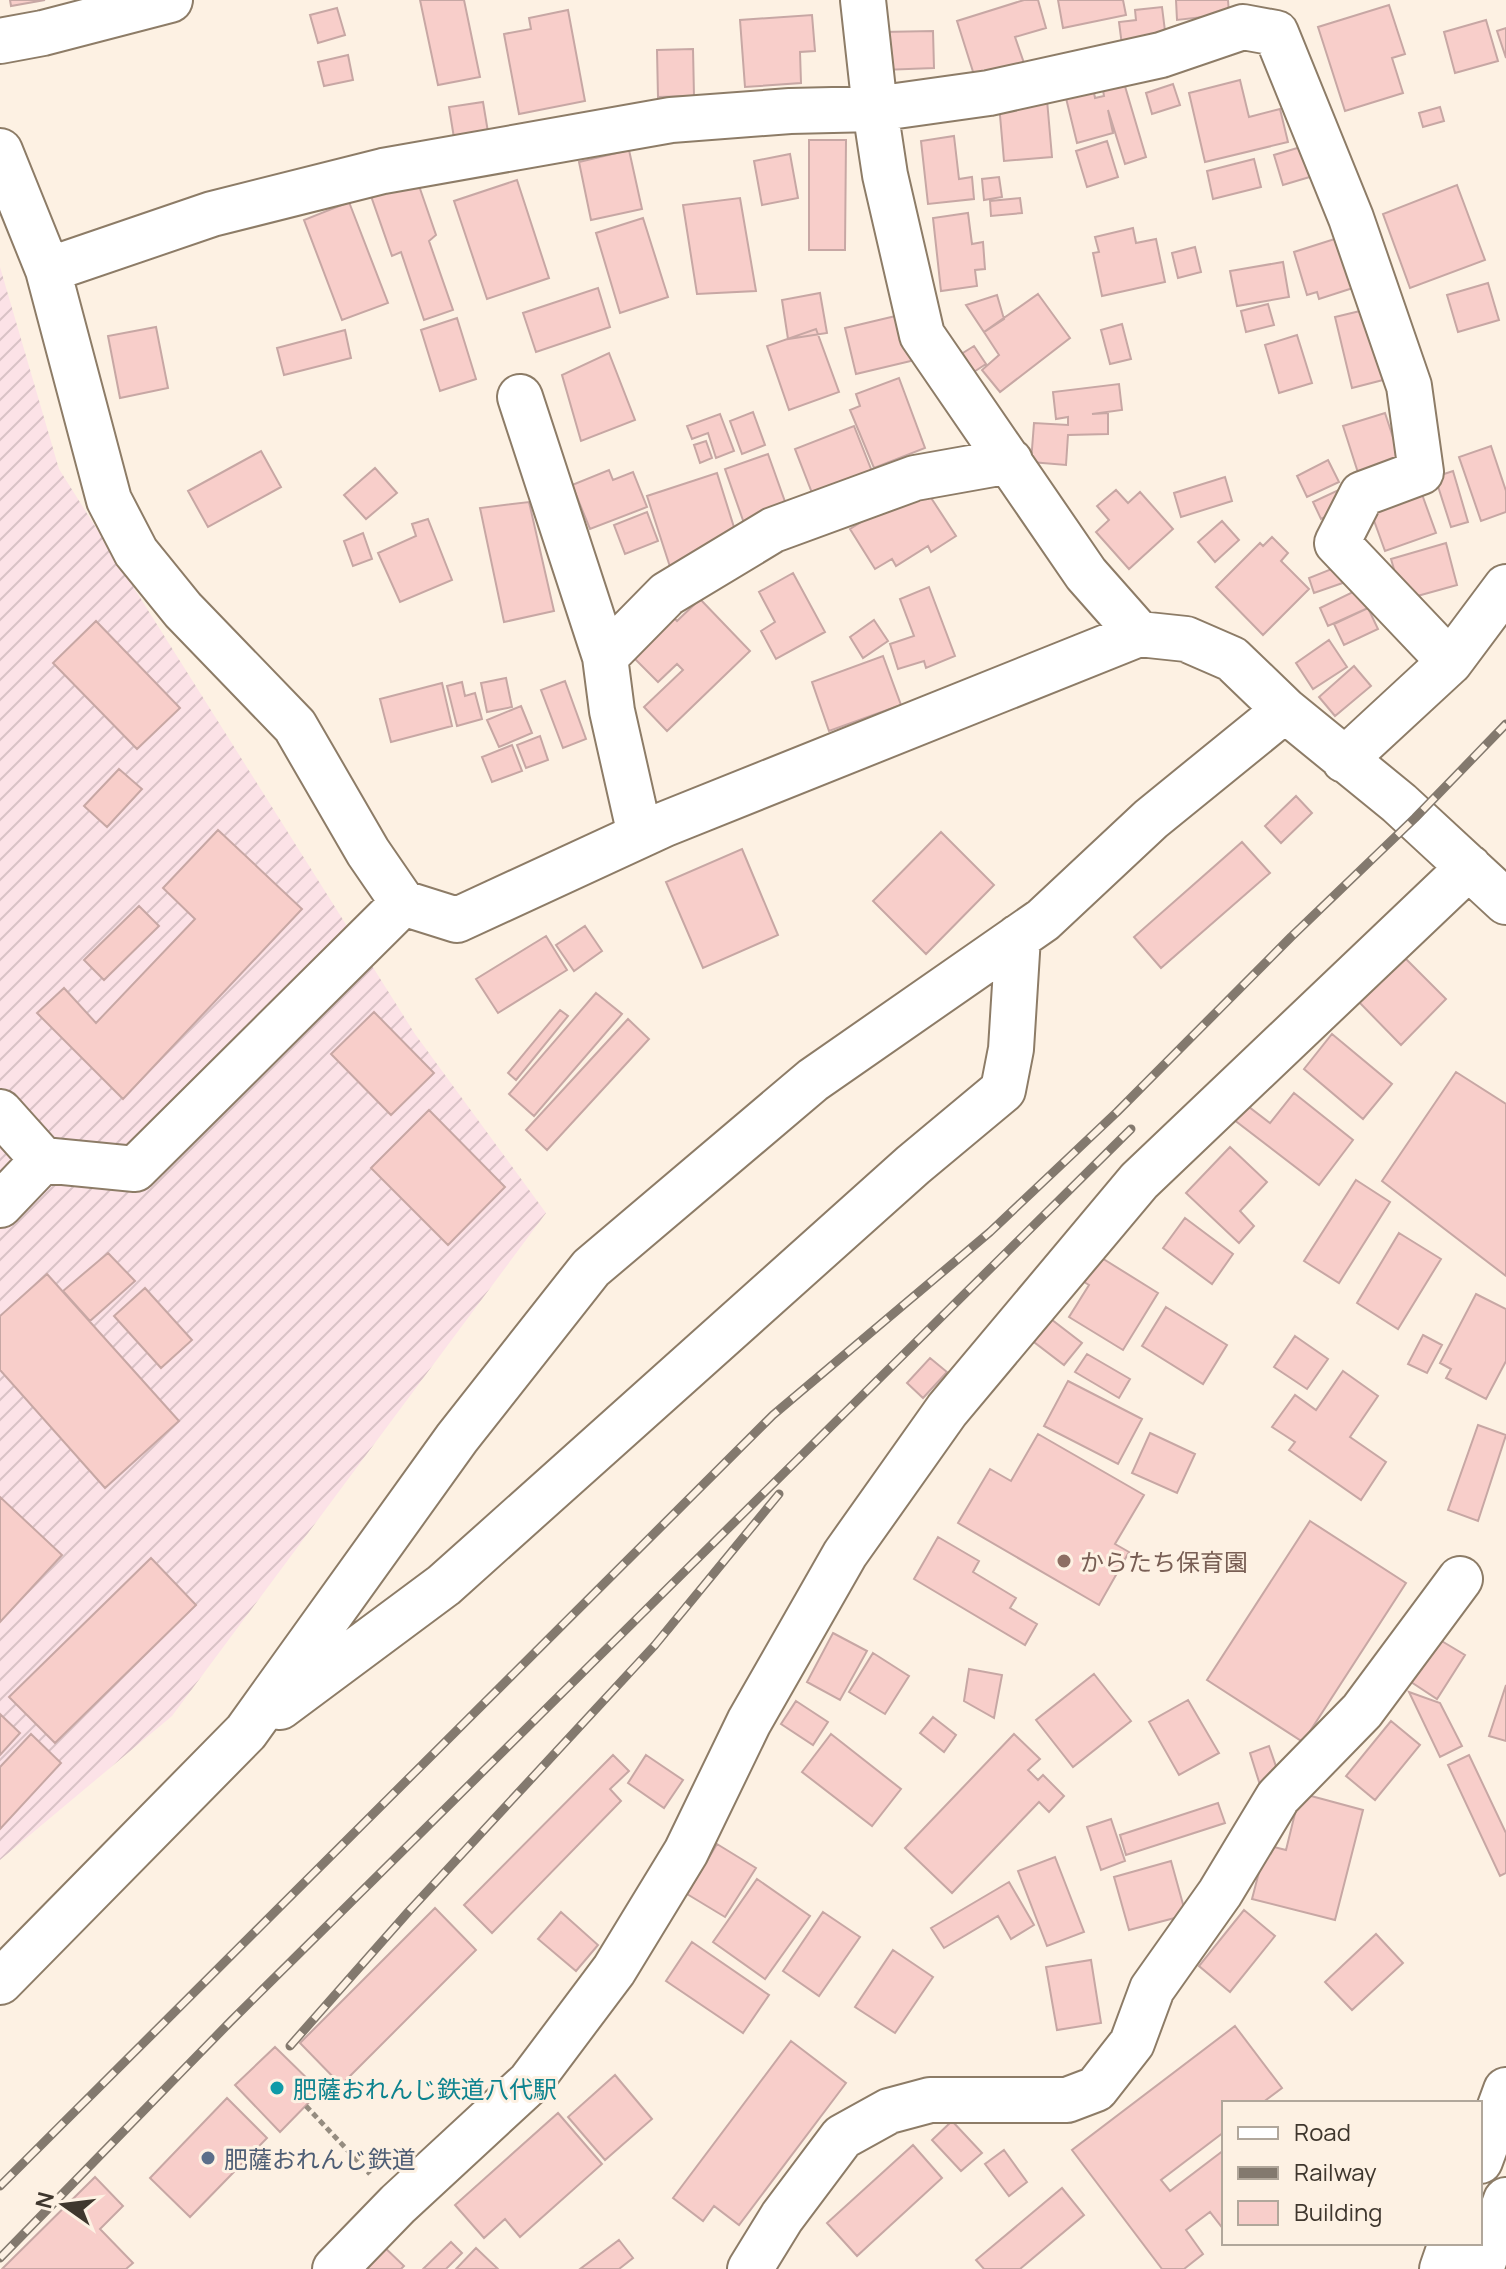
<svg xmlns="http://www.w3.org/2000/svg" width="1506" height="2269" viewBox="0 0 1506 2269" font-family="Manrope,'Noto Sans JP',sans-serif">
<defs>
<pattern id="industrial-furrows" width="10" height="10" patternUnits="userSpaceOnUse" patternTransform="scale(2)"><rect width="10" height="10" fill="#fce2e7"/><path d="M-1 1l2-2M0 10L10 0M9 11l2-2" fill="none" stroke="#d9c2c6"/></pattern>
</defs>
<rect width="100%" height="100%" fill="#fdf1e3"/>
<!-- industrial -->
<path fill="url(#industrial-furrows)" d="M0,267L59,469L415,1034L546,1213L172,1716L0,1860Z"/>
<!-- building -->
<path fill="#f8ceca" stroke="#c7a7a4" stroke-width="2" d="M10,0H45L11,6Z
M420,0H464L480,77L438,85Z
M1024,0H1038L1046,28L1015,37L1024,63L975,78L957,21Z
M1058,0H1123L1126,15L1063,28Z
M1176,0H1228L1229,14L1177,20Z
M1389,5L1405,54L1392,58L1403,93L1345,111L1318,27Z
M1162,7L1167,47L1123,53L1119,22L1136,20L1135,10Z
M337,8L345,35L318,43L310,15Z
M568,10L585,101L519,114L504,34L531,29L529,18Z
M812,15L815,51L800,52L801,83L745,87L740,20Z
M1486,20L1498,61L1455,73L1444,32Z
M1506,28V58L1497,31Z
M933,31L934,68L883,70L882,32Z
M693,49L694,96L658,97L657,50Z
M348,55L353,80L324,86L318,62Z
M1240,80L1249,117L1280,109L1288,142L1205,162L1189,93Z
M1092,83L1095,98L1104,96L1103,90L1124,83L1146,157L1125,164L1108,110L1113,133L1077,143L1064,90Z
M1173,84L1180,105L1152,114L1146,93Z
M1047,100L1052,157L1004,161L999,104Z
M483,102L489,138L455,144L449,107Z
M1440,107L1444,121L1423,127L1419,113Z
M954,136L959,179L972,177L974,199L928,204L921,141Z
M809,140H846L845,250H809Z
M1107,141L1118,177L1087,187L1076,151Z
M1314,143L1323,173L1283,185L1274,155Z
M629,150L642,209L591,220L579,162Z
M790,154L798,198L762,205L754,161Z
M1254,159L1261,187L1213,199L1207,171Z
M999,177L1002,197L984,200L982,179Z
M417,180L436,235L429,241L453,310L424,320L401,252L392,256L371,196Z
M517,180L549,278L487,299L454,201Z
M1457,185L1485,260L1410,288L1383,214Z
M740,198L756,291L697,294L683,205Z
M1020,198L1022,213L991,216L990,201Z
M349,202L388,303L342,320L304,220Z
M968,213L972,244L983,242L985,269L975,270L977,286L941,291L933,218Z
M643,218L668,297L620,313L596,233Z
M1133,228L1136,243L1156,239L1165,282L1102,296L1093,253L1099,252L1095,237Z
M1344,236L1359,286L1319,299L1317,292L1307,295L1294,252Z
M1195,247L1201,272L1178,278L1172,253Z
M1283,262L1289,297L1237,306L1230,271Z
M1488,283L1499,320L1458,332L1447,295Z
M598,288L610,327L536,352L523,313Z
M820,293L827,333L788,339L782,300Z
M1038,294L1070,338L1000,392L982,370L999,355L984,332Z
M997,295L1004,319L984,332L966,305Z
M1268,304L1274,325L1246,332L1241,311Z
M1381,306L1414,372L1352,388L1335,317Z
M904,314L915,360L856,374L845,328Z
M457,318L476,379L440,391L421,330Z
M1122,324L1131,359L1110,364L1101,330Z
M156,327L168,388L120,398L108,336Z
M816,329L839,392L789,410L767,346Z
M345,330L351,358L284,375L277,348Z
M1297,335L1312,383L1279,393L1265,345Z
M974,346L986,364L963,379L950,361Z
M609,353L635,420L581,441L562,375Z
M899,378L925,448L874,468L850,410L860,406L856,394Z
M1119,384L1122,410L1092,414L1108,413V434L1068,435L1066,465L1031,462L1034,423L1068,425V417L1056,419L1053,392Z
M753,412L765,445L742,454L730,421Z
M1385,413L1403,468L1361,482L1343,426Z
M720,414L734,451L716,458L708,433L692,439L687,426Z
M854,426L873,474L814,498L795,449Z
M706,441L712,458L700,463L694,445Z
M1491,446L1506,491V512L1481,521L1459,457Z
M261,451L281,487L208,527L188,491Z
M768,454L788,510L745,526L725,469Z
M1328,460L1339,482L1307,497L1297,476Z
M375,468L397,493L366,519L344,495Z
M609,470L613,480L633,472L647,507L590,529L572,485Z
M1453,471L1468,522L1451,527L1435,477Z
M717,473L743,556L674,579L647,496Z
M1225,477L1232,501L1181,517L1174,493Z
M922,484L956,536L931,552L928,546L896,566L892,559L875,569L850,529Z
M1419,486L1436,533L1385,551L1368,504Z
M1345,487L1353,504L1321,519L1313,502Z
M1116,490L1128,503L1140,492L1173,529L1129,569L1096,532L1109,520L1097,506Z
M529,502L554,611L504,622L480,508Z
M647,512L658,541L625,554L614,525Z
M428,519L452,580L400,602L378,553L416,536L412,524Z
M1222,521L1239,540L1215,562L1198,542Z
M363,533L372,559L353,566L344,541Z
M1272,537L1288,553L1281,561L1309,589L1263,635L1216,587L1260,543L1263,546Z
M1446,543L1457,585L1403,600L1391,559Z
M1349,562L1354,579L1314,593L1309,578Z
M793,573L825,632L776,659L761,631L775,622L759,592Z
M929,587L955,656L926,668L924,661L898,669L890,644L914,636L900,599Z
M1359,589L1368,608L1328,626L1320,608Z
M700,599L750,651L667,731L644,707L683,670L677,664L658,682L630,654L665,609L677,621Z
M1368,608L1378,629L1344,645L1334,624Z
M874,620L888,641L863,658L850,637Z
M96,621L180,708L137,749L53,663Z
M1329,640L1347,667L1313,689L1296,663Z
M883,656L901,705L829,731L812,682Z
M1354,666L1371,686L1335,716L1319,697Z
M506,678L512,707L487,712L481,683Z
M565,681L586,739L563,748L541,690Z
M462,682L465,696L475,693L482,719L457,726L447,686Z
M442,683L452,726L391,742L380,699Z
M521,706L532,733L499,747L487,720Z
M540,736L548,760L526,768L517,745Z
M512,745L522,771L492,782L482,757Z
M119,769L142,789L107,827L84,806Z
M1296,796L1312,813L1281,843L1265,826Z
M218,830L302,909L123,1099L37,1013L64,988L96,1023L195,919L163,888Z
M941,832L994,885L926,954L873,901Z
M1242,842L1270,873L1161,968L1134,937Z
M742,849L778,935L703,968L666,882Z
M139,906L159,926L104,980L84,960Z
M585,926L602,951L574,971L556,945Z
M546,936L567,970L498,1013L476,979Z
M1402,955L1446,999L1401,1045L1357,1000Z
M596,993L622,1014L534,1116L509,1094Z
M560,1010L568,1016L516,1080L508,1073Z
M374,1012L434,1073L391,1115L331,1054Z
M628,1019L649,1039L547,1150L526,1130Z
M1332,1034L1392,1084L1363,1119L1304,1069Z
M1456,1072L1506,1104V1276L1382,1181Z
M1294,1093L1353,1140L1319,1185L1233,1119L1245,1104L1270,1123Z
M429,1110L505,1187L448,1245L371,1168Z
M1230,1147L1267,1182L1240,1211L1254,1226L1239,1243L1186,1193Z
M1356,1180L1390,1202L1339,1283L1304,1261Z
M1185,1218L1233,1254L1212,1284L1163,1248Z
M1399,1233L1441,1259L1398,1329L1357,1303Z
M108,1253L135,1281L90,1321L63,1291Z
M1097,1255L1158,1293L1123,1350L1069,1317L1089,1285L1081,1280Z
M47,1274L179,1421L105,1488L0,1370V1316Z
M145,1288L192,1340L161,1368L114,1316Z
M1476,1294L1506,1309V1361L1486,1399L1446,1378L1451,1369L1440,1363Z
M1166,1307L1227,1345L1203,1384L1142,1346Z
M1047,1316L1082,1343L1064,1365L1030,1339Z
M1423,1335L1442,1345L1427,1373L1408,1364Z
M1295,1336L1328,1359L1307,1389L1274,1367Z
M1087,1354L1130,1379L1119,1398L1075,1372Z
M930,1358L947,1372L923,1398L907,1383Z
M1343,1371L1378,1396L1350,1437L1386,1462L1361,1500L1289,1450L1295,1442L1272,1427L1295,1395L1316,1410Z
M1068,1381L1142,1419L1118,1464L1044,1426Z
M1478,1425L1506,1435L1478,1521L1448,1510Z
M1150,1433L1195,1454L1177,1493L1132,1473Z
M1038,1434L1144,1495L1115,1544L1129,1552L1099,1605L958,1523L990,1469L1011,1481Z
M0,1497L62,1555L0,1622Z
M1310,1521L1406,1583L1303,1742L1207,1680Z
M938,1537L979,1561L973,1572L1016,1598L1010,1608L1037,1624L1025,1645L914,1579Z
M151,1558L196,1605L55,1743L9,1697Z
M833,1633L867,1651L840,1700L807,1682Z
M1435,1637L1465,1655L1437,1699L1408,1680Z
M873,1653L909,1676L885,1714L849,1692Z
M969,1669L1002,1675L994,1718L964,1701Z
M1094,1674L1131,1721L1073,1767L1036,1720Z
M1506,1685V1741L1489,1736Z
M1409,1692L1440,1703L1462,1746L1440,1757Z
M1188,1700L1219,1753L1179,1775L1149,1722Z
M796,1701L828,1722L813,1745L781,1724Z
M0,1714L20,1733L0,1755Z
M933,1717L956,1735L944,1752L920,1733Z
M1391,1721L1420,1745L1375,1800L1346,1776Z
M31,1734L61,1763L0,1829V1767Z
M831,1734L901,1789L872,1826L802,1772Z
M1014,1734L1040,1759L1028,1770L1038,1780L1043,1775L1064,1796L1049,1812L1039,1802L952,1893L905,1848Z
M1269,1746L1280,1778L1260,1785L1250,1753Z
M613,1755L629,1771L610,1789L621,1801L492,1933L464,1905Z
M646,1755L683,1780L664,1808L628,1783Z
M1469,1755L1506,1833V1873L1500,1876L1448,1765Z
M1300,1793L1363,1810L1335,1920L1252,1899L1266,1845L1286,1850Z
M1218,1803L1225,1823L1126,1855L1120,1835Z
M1111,1819L1125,1861L1101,1870L1087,1827Z
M717,1844L756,1868L725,1917L687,1894Z
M1055,1857L1084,1932L1047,1946L1018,1871Z
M1171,1861L1186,1915L1129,1930L1114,1877Z
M757,1879L810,1916L765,1979L713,1942Z
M1009,1882L1034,1925L1011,1939L998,1916L944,1948L931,1928Z
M435,1908L476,1950L341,2085L300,2043Z
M1244,1910L1275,1936L1230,1992L1199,1966Z
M561,1912L598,1945L576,1971L538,1939Z
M823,1912L860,1937L819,1996L783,1971Z
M1376,1934L1403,1963L1352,2010L1325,1982Z
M692,1942L769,1995L743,2033L666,1981Z
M893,1950L933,1977L895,2033L855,2007Z
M1091,1960L1101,2023L1057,2030L1046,1967Z
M1235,2026L1282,2088L1262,2103H1224V2132L1161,2180L1170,2191L1224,2150V2230L1210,2212L1186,2230L1203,2254L1184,2269H1162L1072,2150Z
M791,2041L846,2083L739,2225L714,2206L703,2221L673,2198Z
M275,2047L320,2091L280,2132L235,2085Z
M615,2075L652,2119L605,2160L568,2117Z
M227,2098L267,2138L190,2217L150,2178Z
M558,2113L602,2164L520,2237L505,2219L484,2238L455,2205Z
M952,2121L982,2153L961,2171L932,2140Z
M913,2145L942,2178L857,2256L827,2223Z
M1004,2150L1027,2182L1009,2196L985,2164Z
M95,2177L123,2206L100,2229L133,2263L126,2269H2Z
M1062,2188L1084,2215L1020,2269H984L976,2260Z
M619,2240L633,2258L619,2269H580Z
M451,2242L462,2253L446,2269H423Z
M380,2243L404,2266L401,2269H354Z
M476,2248L498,2269H456Z"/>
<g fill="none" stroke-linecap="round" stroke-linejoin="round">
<defs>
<path id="minor" d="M863,0L875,109L885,175L922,335L1086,574L1139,634
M0,41L43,33L170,0
M0,151L48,270L109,500L136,552L183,610L295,726L368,852L403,903L457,920L665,824L1139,634L1186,639L1232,659L1285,710L1399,803L1506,902
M48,270L212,214L383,171L671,120L790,111L875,109L989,93L1161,55L1243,27L1276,33L1351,218L1409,386L1421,472L1362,494L1337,543L1450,662
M520,397L605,657
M1344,760L1450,662L1506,587
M640,835L612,711L605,657L667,594L773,530L915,478L1010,461
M0,1112L43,1160
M0,1205L43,1160L135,1169L403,903
M280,1707L444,1585L913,1165L1003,1090L1011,1049L1018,937
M0,1982L246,1732L457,1438L591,1268L813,1080L1043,920L1151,819L1285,710
M335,2269L398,2204L530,2082L614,1970L686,1852L749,1722L845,1554L947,1410L1139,1181L1469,867
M750,2269L782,2217L842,2137L889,2111L930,2100H1067L1096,2089L1132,2043L1152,1989L1220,1893L1278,1797L1362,1711L1460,1579"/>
<path id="highway" d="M1480,2161L1506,2090
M1442,2269L1451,2243
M1481,2269L1506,2200"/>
</defs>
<!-- minor casing -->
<use href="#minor" stroke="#8d7c67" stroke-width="48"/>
<!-- highway casing -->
<use href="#highway" stroke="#8d7c67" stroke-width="48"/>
<!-- path -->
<path stroke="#958c80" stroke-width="5" stroke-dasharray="6 4" stroke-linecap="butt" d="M306,2106L370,2174"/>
<!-- minor -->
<use href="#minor" stroke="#fff" stroke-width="44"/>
<!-- highway -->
<use href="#highway" stroke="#fff" stroke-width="44"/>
<defs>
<path id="rail" d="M290,2046L409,1911L655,1645L779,1494
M0,2186L773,1415L990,1232L1117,1112L1291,937L1415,818L1506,724
M0,2258L231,2021L1131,1129"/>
</defs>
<!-- rail casing -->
<use href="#rail" stroke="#83796e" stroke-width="9"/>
<!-- rail -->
<use href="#rail" stroke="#fdf1e3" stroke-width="6" stroke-dasharray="18" stroke-linecap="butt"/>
</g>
<!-- markers -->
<circle fill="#8d6e63" stroke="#fdf1e3" stroke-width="3" cx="1064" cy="1561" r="8"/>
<circle fill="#0f9aa8" stroke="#fdf1e3" stroke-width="3" cx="277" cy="2088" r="8"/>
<circle fill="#5c6f8a" stroke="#fdf1e3" stroke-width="3" cx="208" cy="2158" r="8"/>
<g text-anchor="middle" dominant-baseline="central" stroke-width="6" stroke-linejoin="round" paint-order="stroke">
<!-- education labels -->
<g font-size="24" fill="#785e54" stroke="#fdf1e3" text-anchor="start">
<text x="1080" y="1561">からたち保育園</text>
</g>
<!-- culture labels -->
<g font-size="24" fill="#0d838f" stroke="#fdf1e3" text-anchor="start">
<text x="293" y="2088">肥薩おれんじ鉄道八代駅</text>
</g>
<!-- service labels -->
<g font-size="24" fill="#4e5e75" stroke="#fdf1e3" text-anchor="start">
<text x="224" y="2158">肥薩おれんじ鉄道</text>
</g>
</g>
<!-- legend -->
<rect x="1222" y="2101" width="260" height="144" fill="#fdf1e3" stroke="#b1a79b" stroke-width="2"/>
<rect x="1238" y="2127" width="40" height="12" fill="#ffffff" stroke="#b1a79b" stroke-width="2"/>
<text x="1294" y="2141" font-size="24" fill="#3f372e">Road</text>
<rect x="1238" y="2167" width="40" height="12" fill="#83796e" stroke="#b1a79b" stroke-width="2"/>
<text x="1294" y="2181" font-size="24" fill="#3f372e">Railway</text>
<rect x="1238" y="2201" width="40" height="24" fill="#f8ceca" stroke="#b1a79b" stroke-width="2"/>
<text x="1294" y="2221" font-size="24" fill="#3f372e">Building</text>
<!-- north arrow -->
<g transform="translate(64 2205) rotate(284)" stroke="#fdf1e3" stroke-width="6" paint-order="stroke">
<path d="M0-6L14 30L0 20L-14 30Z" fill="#3f372e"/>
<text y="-12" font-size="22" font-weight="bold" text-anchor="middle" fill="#3f372e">N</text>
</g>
</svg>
